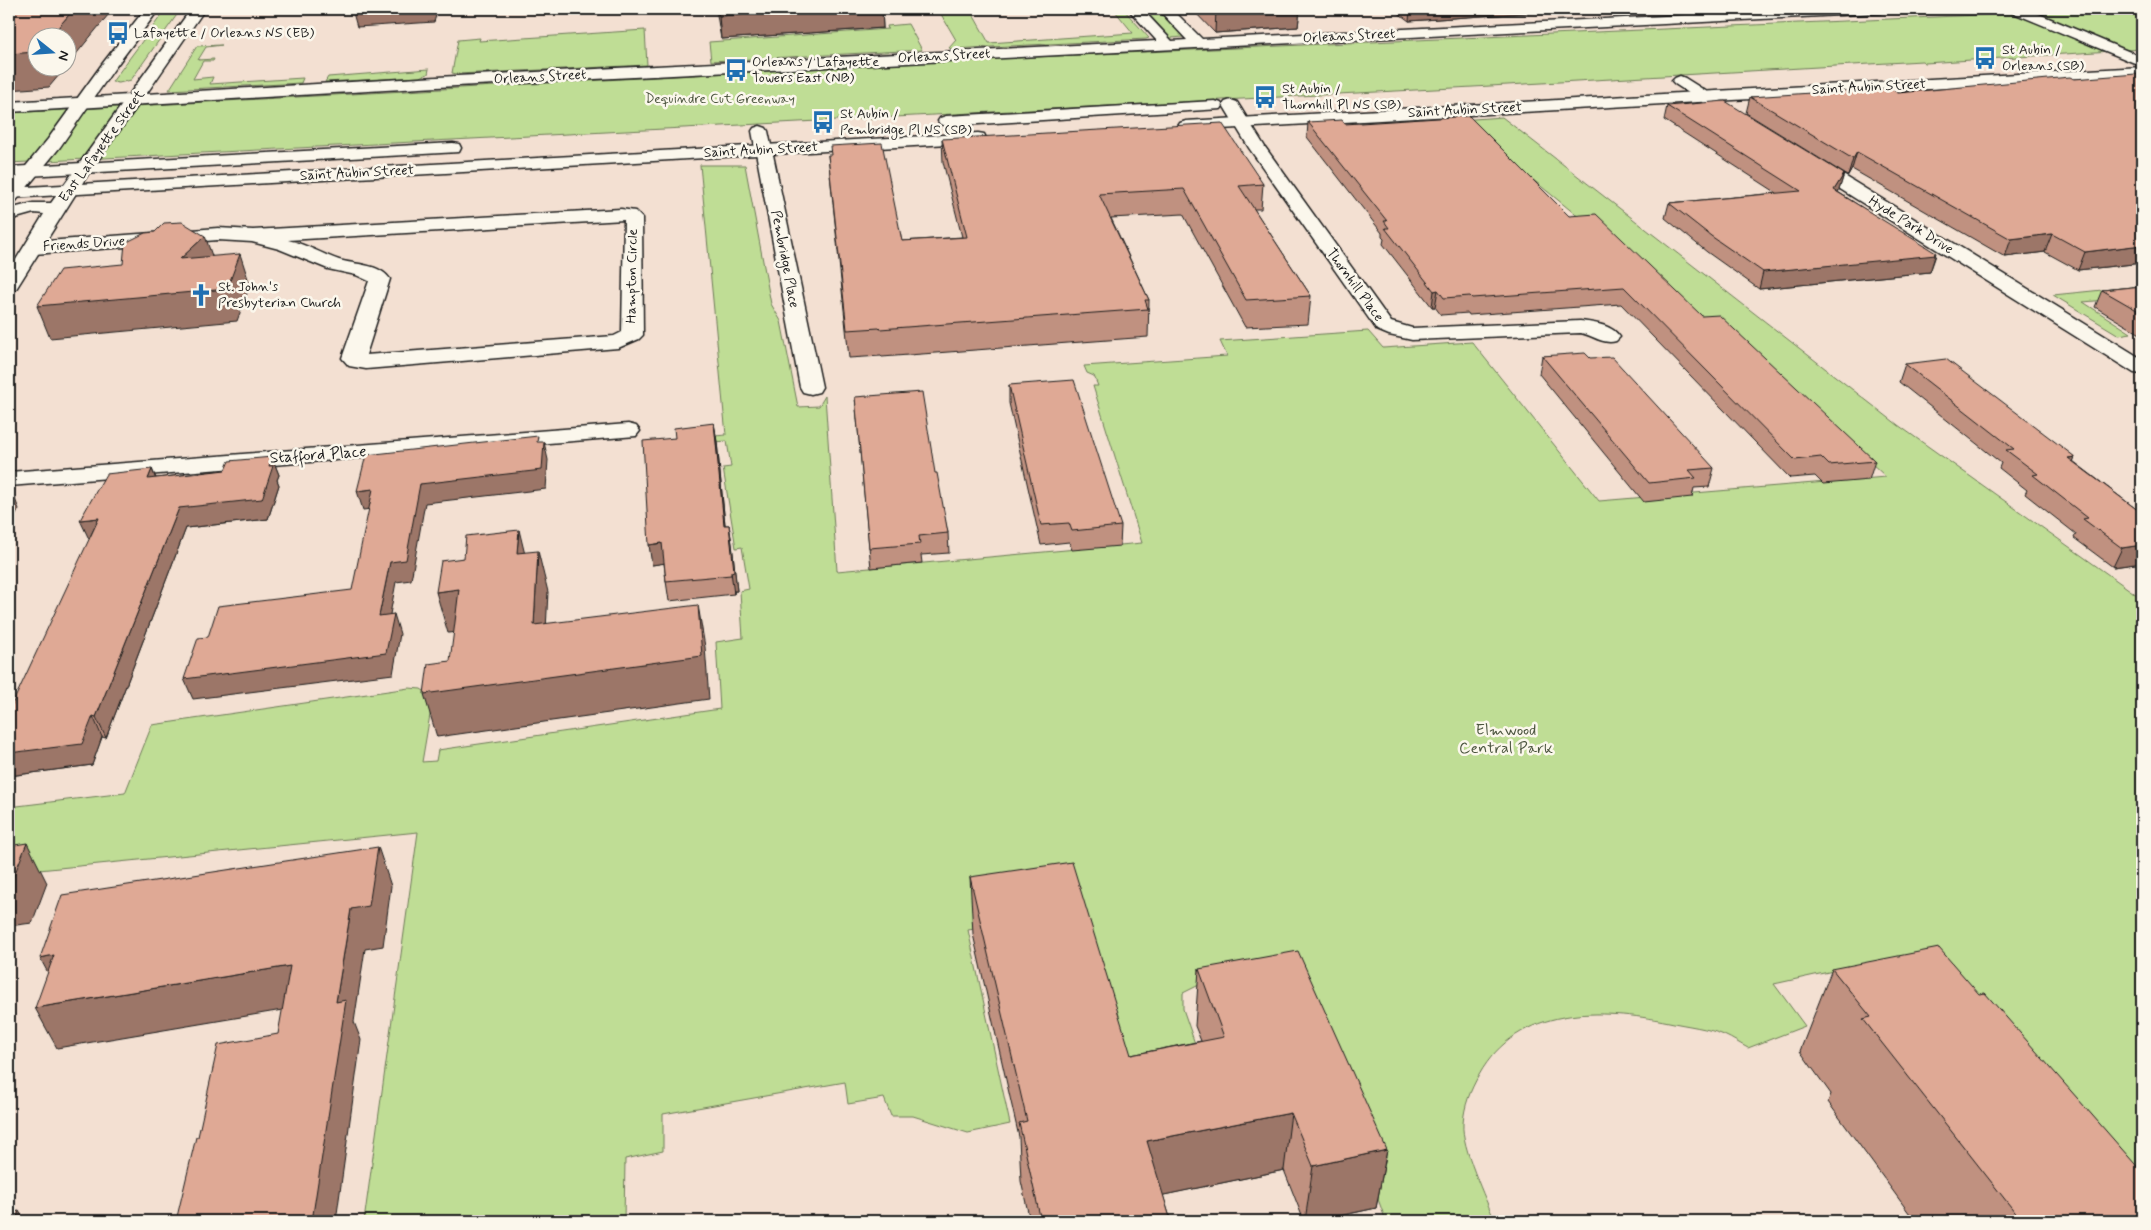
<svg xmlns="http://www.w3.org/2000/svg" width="2151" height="1230" viewBox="0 0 2151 1230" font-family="Mynerve,sans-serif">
<rect width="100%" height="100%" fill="#f3e0d2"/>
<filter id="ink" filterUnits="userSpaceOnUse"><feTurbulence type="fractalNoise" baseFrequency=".02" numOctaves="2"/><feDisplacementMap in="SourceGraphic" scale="10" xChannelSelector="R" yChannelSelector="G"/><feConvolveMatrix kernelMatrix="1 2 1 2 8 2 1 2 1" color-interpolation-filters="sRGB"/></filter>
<g filter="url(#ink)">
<!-- green -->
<path fill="#bfdd95" stroke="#6e7c58" d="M166,9H181L131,80L119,83L112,82Z
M938,9H981L982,10L971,11L989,43L1133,33L1115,11H1125L1149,38L1146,39L952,49L949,48L956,40Z
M1144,9H1156L1184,37L1171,38Z
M2115,9H2142V49L1925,63L1922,61L1473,87L9,163V113L965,60Z
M908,24L922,50L711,61L709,42L888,29L887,26Z
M645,30L647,65L457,74L452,73L458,40L480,38L479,41Z
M222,45L206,47L198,60L214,59L213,61H203L193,79L213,77L210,84L303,78L301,83L169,90L197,46Z
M429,69L428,74L420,77L325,82L328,77Z
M1502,117L1898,425L2137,595L2142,594V1221L1865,964L1774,984L1805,1026L1748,1048C1740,1044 1733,1039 1724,1035C1708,1028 1687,1026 1669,1022C1601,1008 1518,1005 1479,1075C1470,1091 1464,1106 1463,1124C1461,1146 1486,1200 1495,1221H1418L1416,1217L1398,1221H1386L1357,1142L1205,982L1183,993V1009L1211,1090L1143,1101L1012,923L968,930L1010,1124L968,1133L913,1116H891L884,1098L848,1104L845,1082L663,1114V1151L625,1159L624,1221H364L418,832L9,873V807L125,793L152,725L409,688L421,689L433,697L422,762L436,761L438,750L720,709L716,642L743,638L740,591L749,589L742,547L736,548L723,468L731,467L727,441L675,445L703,437L726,435L700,165H745L771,304L781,321L798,407L819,406L825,396L837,571L1142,543L1093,386H1098L1094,376L1087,373L1084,366L1227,356L1220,341L1368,331L1383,348L1472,342L1599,501L1886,477L1815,410L1460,120Z
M2142,286V297L2083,302L2131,333L2119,335L2053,295Z"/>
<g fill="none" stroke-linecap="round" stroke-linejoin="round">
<defs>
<path id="minor" d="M1128,9H1142L1172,41L1187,40L1158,9H1172L1202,39L1804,9H1887L1880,13L437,87L9,112V102L437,77L1157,41Z
M2009,9H2027L2142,57V66L2011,12Z
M1680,76L1685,78L1750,119L1752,122L1750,125H1738L1675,84L1672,81L1675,78Z
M1231,100L1237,102L1265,147L1391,322L1412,328L1580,321C1594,323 1611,324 1620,337L1616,341C1603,345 1593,335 1580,333L1412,340L1389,335L1377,330L1249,148L1223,105L1225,102Z
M760,126L766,128L768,131L822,387L819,392L811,394L803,392L800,387L752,131L754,128Z
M1811,158L1817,159L2142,359V374L2134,373L1805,167L1802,163L1805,159Z
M621,209L635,211L642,218L643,335L639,339L618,348L366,369L349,366L342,358L369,281L356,275L328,269L279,249L252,242L218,240L34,254L27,252L24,248L27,244L34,242L218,228L253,230ZM624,220L622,332L614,336L366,355L390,279C379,263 355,265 339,260C322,254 305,244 288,240Z
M628,424L636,426L640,431L636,436L9,486V472Z"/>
<path id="tertiary" d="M145,9H159L114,69L60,147L15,202L9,203V187L48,139L103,63Z
M191,9H205L147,93L90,171L16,289L9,291V271L44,214L34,213L9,220V209L33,203H51Z"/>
<path id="secondary" d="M2142,67V77L1186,131L1180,129L1178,126L1180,123L1186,121Z
M1215,101L1221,103L1223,106L1221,109L946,126L940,124L938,121L940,118L946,116Z
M978,133L984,134L986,138L984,142L9,198V188Z
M453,143L459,144L461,148L459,152L9,177V167Z"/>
</defs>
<!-- minor casing -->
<use href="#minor" stroke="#1c1c1c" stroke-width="3"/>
<!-- tertiary casing -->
<use href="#tertiary" stroke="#1c1c1c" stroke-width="3"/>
<!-- secondary casing -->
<use href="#secondary" stroke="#1c1c1c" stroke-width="3"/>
<!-- minor -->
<use href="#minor" fill="#fbf7ec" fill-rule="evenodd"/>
<!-- tertiary -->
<use href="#tertiary" fill="#fbf7ec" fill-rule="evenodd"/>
<!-- secondary -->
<use href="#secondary" fill="#fbf7ec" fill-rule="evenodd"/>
</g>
<!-- wall -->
<path fill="#c09180" stroke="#1c1c1c" d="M716,9H882L883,28L721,39Z
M1192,9H1300L1298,27L1215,33Z
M1393,9H1583L1409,21Z
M2142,77V263L2078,270L2045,252L2005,257L1852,169L1848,176L1746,113L1750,97L1898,93L2074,79Z
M1667,106L1844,174L1839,190L1838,192L1936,255L1930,272L1759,289L1707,252L1665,218L1669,203L1777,193L1664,120Z
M1308,122L1345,124L1569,216L1702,316L1875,461L1869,480L1823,484L1815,476L1790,478L1621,304L1469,315L1468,313L1441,315L1435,307H1432L1383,244L1384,239L1382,237V233L1307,137Z
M942,139L1263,184L1261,209H1254L1311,296L1308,324L1245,327L1183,214L1111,218L1149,300L1148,337L882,357L881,356L849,358L828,155L902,241L962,237L943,162Z
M2142,286V335L2095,307L2102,290Z
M1542,356L1590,358L1714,468L1709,487L1694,488L1692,497L1644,502L1539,374Z
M1905,364L2075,457L2073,461L2139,511L2142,510V563L2113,567L2074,538L2076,534L2025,494L2027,490L1999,468L2001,463L1899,382Z
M1009,385L1121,526L1120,546L1072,550L1069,542L1041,545L1009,403Z
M855,397L935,473L948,533L949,553L921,555L922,563L871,568Z
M714,423L717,442L725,525H729L732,544L737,591H734V594L669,601L666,581L664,563L652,565L675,438Z
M272,457L279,475L277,480L279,485L268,519L186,528L106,738L102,737L92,765L9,776L152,469L156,478L225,470Z
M970,877L1131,1055L1201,1041L1195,1026L1199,969L1387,1150L1376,1208L1316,1221H1304L1284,1170L1163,1195L1171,1221H1030L1021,1181L1019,1137L973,934Z
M1832,969L2142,1221H1915L1828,1102L1831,1094L1800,1051Z"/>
<!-- shaded-wall -->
<path fill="#9c7668" stroke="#1c1c1c" d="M74,9H113L68,64V38H49Z
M352,9H438L434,22L357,27Z
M834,9H882L883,28L721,39L719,16Z
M1216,9H1300L1298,27L1215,33Z
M1410,9H1583L1409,21Z
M1609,9H1644L1608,11Z
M38,50V68H65L49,87L9,90V54Z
M1857,152L1852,169L1848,176L1853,159Z
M1844,174L1839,190L1830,205L1834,190Z
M2052,234L2045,252L2005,257L2011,239Z
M205,236L216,267L180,259Z
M2142,245V263L2078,270L2085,252Z
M1936,253L1930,272L1759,289L1763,272Z
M240,254L250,285L237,321L50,338L37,306Z
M1438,290L1435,307H1432L1434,291Z
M714,423L717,442L727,545L724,525Z
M544,442L548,460L546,489L425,503L411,580L396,582L386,636L379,616L390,562L420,484Z
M272,457L279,475L277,480L279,485L268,519L186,528L106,738L96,717L179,508L269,466Z
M2075,457L2068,475V458Z
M152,469L159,488L148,479Z
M11,489L19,509L9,528V493Z
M373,489L379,508L363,510L357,491Z
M99,518L89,539L80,520Z
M729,525L732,544L737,591H734V594L731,572Z
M519,530L529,571L517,553Z
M662,543L666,563L652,565L649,545Z
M2142,545V563L2113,567L2122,548Z
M538,551L548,592L544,668L534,625Z
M459,589L470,631L448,633L436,592Z
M698,605L705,647L709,699L437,737L424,694Z
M394,614L400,634L393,674L193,699L184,679Z
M93,716L102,737L92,765L9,776V753Z
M27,843L47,883L32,923L9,926V883Z
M378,847L391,886L383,946L365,949L354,1022L361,1040L336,1221H312L336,1002L351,909Z
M54,955L61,997L40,958Z
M290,966L306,1006L57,1048L35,1008Z
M1291,1113L1284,1170L1145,1199L1147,1141Z
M1387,1150L1376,1208L1316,1221H1305L1313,1166Z
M19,1211L25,1221H16Z"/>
<!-- building -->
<path fill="#dfa995" stroke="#1c1c1c" d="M9,9H74L49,38H38V50L36,52L9,54Z
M717,9H834L719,16Z
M2136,74L2142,77V245L2085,252L2052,234L2011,239L1857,152L1853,159L1750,97L1889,88L1898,93L2070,77L2074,79Z
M1725,101L1844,174L1834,190L1936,253L1934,254L1936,255L1763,272L1711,236L1669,203L1801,191L1667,106Z
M1469,116L1569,216L1596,214L1702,316L1719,315L1875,461L1829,465L1821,457L1795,460L1624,287L1472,298L1470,296L1444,298L1438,290L1434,291L1385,228H1389L1384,221H1387L1308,122L1342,120L1345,124Z
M1222,123L1263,184L1239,186L1311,296L1246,300L1184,189L1099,194L1149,300H1145L1148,309L880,329L879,328L847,330L828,155H831L830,146L882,143L902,241L967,237L942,139Z
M182,222L205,236L180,259L240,254L227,289L37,306L60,270L123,264L125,243L145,233L155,232L164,223Z
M2142,286V313L2102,290Z
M1585,353L1590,358L1612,357L1714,468L1689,470L1696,478L1649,483L1542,356Z
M1946,359L2075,457L2068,458L2139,511L2142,510V545L2122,548L2083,519L2088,518L2033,475L2038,474L2006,450L2014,449L1905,364Z
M1074,380L1121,526L1072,531L1069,523L1041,525L1009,385Z
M922,392L935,473H937L948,533L919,536L920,544L869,548L855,397Z
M714,423L724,525H729L734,571L731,572V575L666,581L662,543L649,545L643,441L675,438L674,428Z
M538,436L537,442H544L542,470L420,484L406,560L390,562L379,616L394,614L386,653L184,679L198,638L208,637L218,606L352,590L373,489L357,491L366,455Z
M272,457L269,466H273L262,499L179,508L96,717L93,716L82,744L9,753V711L99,518L80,520L106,474L152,469L148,479L225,470L229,461Z
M519,530L517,553L538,551L534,625L698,605L702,656L424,694L428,664L450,661L455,622L459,589L436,592L441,561L464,558L466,536Z
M27,843L11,883H9V846Z
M378,847L369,906L351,909L336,1002L346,1000L312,1221H176L196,1137H198L218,1045L278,1034L290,966L35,1008L54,955L40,958L62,895Z
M1072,862L1131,1055L1224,1037L1199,969L1298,951L1387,1150L1313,1166L1291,1113L1147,1141L1171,1221H1041L1019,1123L1027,1121L970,877Z
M1939,948L1979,994L1985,993L2142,1172V1221H2022L1863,1019L1871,1017L1832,969Z
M19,1211L16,1221H9V1213Z"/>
</g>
<!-- icons -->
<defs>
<symbol id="bus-bare" viewBox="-9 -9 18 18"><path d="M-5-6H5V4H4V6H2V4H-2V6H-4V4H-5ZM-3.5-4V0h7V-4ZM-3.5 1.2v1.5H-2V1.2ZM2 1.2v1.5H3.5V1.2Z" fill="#1f6fb2" stroke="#fbf7ec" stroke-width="2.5" paint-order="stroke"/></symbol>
<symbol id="church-bare" viewBox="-9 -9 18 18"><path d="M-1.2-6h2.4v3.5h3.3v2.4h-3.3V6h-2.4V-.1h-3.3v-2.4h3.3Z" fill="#1f6fb2" stroke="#fbf7ec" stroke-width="2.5" paint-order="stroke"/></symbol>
</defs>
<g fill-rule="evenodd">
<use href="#bus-bare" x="102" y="17" width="32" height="32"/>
<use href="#bus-bare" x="1969" y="42" width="32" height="32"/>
<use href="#bus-bare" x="720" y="54" width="32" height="32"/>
<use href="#bus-bare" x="1249" y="81" width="32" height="32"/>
<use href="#bus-bare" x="807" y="106" width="32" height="32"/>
<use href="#church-bare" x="185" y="279" width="32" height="32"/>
</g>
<g text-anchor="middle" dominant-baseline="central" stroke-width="5" stroke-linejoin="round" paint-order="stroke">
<!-- far-poi labels -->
<g font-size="14" fill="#1c1c1c" stroke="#fbf7ec" text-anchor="start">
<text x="134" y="33">Lafayette / Orleans NS (EB)</text>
<text x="2002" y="50">St Aubin /<tspan x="2002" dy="16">Orleans (SB)</tspan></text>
<text x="752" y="62">Orleans / Lafayette<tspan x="752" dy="16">Towers East (NB)</tspan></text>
<text x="1282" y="89">St Aubin /<tspan x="1282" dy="16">Thornhill Pl NS (SB)</tspan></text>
<text x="840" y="114">St Aubin /<tspan x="840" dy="16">Pembridge Pl NS (SB)</tspan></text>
<text x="218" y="287">St. John's<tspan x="218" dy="16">Presbyterian Church</tspan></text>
</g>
<!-- far-street labels -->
<g font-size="14" fill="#1c1c1c" stroke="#fbf7ec">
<text transform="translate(1349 36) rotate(-3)">Orleans Street</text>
<text transform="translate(944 56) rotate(-3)">Orleans Street</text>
<text transform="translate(540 77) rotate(-3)">Orleans Street</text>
<text transform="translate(1869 87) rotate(-3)">Saint Aubin Street</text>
<text transform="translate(1465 110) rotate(-3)">Saint Aubin Street</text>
<text transform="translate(102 146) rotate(-54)">East Lafayette Street</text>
<text transform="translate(761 150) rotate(-3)">Saint Aubin Street</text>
<text transform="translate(357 173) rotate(-3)">Saint Aubin Street</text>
<text transform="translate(1911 225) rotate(32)">Hyde Park Drive</text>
<text transform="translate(84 244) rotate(-4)">Friends Drive</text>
<text transform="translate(785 259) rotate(79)">Pembridge Place</text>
<text transform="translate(632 276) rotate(-89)">Hampton Circle</text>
<text transform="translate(1355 285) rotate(54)">Thornhill Place</text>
</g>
<!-- far-park labels -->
<g font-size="14" fill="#4d5640" stroke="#fbf7ec">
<text x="720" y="99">Dequindre Cut Greenway</text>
</g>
<!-- street labels -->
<g font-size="16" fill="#1c1c1c" stroke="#fbf7ec">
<text transform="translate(318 455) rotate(-4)">Stafford Place</text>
</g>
<!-- park labels -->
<g font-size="16" fill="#4d5640" stroke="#fbf7ec">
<text x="1506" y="730">Elmwood<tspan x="1506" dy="18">Central Park</tspan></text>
</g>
</g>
<!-- margin -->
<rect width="2151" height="1230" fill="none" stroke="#fbf7ec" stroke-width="30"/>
<rect x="15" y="15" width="2121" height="1200" fill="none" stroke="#1c1c1c" stroke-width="2" filter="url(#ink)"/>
<!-- north arrow -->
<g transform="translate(52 52) rotate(107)"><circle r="24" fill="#fbf7ec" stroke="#a29f99"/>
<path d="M0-4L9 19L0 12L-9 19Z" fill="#1f6fb2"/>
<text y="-8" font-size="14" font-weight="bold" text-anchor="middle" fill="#1c1c1c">N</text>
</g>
</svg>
